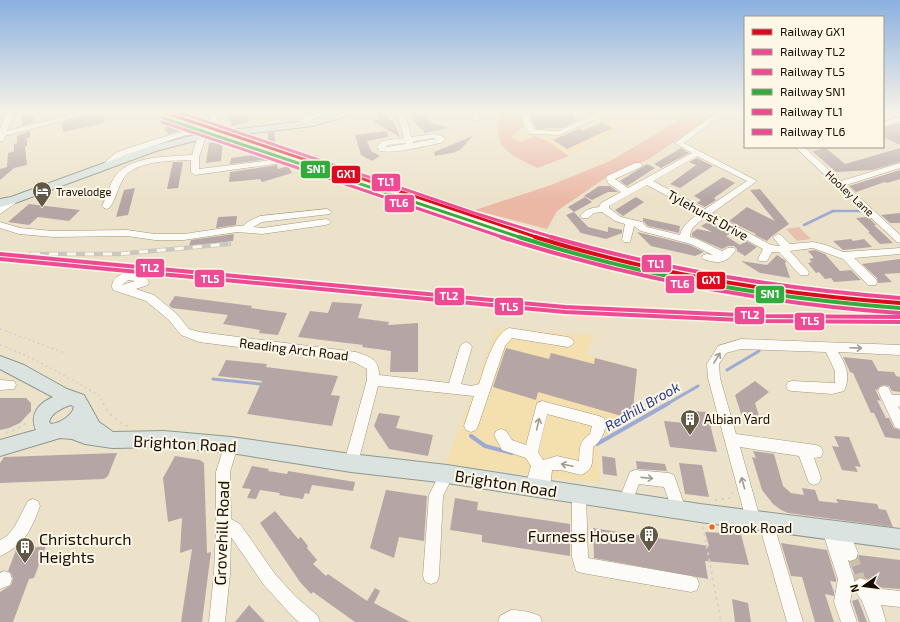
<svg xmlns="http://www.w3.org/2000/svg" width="900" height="622" viewBox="0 0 900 622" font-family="'Exo 2',sans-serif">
<rect width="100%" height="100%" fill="#ece2c9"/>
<!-- built -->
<path fill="#f4e0af" d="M520,113H653L572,155L533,136L521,142L512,137L525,128Z
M496,329L593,335L586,355L637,369L632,419L598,440L600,482L560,479L446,464Z"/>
<!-- green -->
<path fill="#e8c0b0" d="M799,227L811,239L797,241L786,229Z"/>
<!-- forest -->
<path fill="#ebb8a6" d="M500,113H521L523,127L511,137L521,142L535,136L547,141L569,156L537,168C508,153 492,149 500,113Z
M691,113H715L649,159L608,176L557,211L547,229L475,210L551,185L610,161Z"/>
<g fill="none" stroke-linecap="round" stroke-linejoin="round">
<!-- stream-far2 -->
<path stroke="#9dabd4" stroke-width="2.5" d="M804,225L833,211H866"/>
<!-- stream-far1 -->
<path stroke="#9dabd4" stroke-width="3" d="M727,370L759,351
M213,379L260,384
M667,404L698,386"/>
<!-- stream -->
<path stroke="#9dabd4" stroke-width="4" d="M471,436L485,446L512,453
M597,444L669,403"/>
</g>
<!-- building -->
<path fill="#b5a6a5" d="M22,113H33L34,122L22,126Z
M92,113H98V116L103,115L105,123L63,132L62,122Z
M227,113H246L249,122L232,126Z
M375,113H385L395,125L400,137L372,121L380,119Z
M409,113H424L432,123L449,128L425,133L413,120H416Z
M531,113H572L577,121L562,128L537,129L534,126Z
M193,118L199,128L185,130L168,134L164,128Z
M601,122L612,128L567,149L553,140L580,128L582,131Z
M900,123V145L883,137V127Z
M30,131V138H27V146H25L27,165L14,168L0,180V169L7,167L8,153L14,151V144L17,143V136Z
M387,131L388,137L367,141L371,151L380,156L372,161L361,155L355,135Z
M274,132L277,158L230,164L231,158L268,153V133Z
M473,136L460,150L452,153L435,156L434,152Z
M223,141L221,161L206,163L209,143Z
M681,148L689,153L661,168L654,164Z
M826,148L845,164L900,148V162L872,170L836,172L812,151Z
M697,158L713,166L680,188L670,184L696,165L689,162Z
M173,162H183L178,188L167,189Z
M647,164L655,168L627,186L620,181Z
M277,165L278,169L288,166L292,173L262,182L260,179L229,182L230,172Z
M900,170V179L887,183L885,182L856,192L849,186Z
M336,171V178L326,179L325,172Z
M723,177L735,183L714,198L716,200L705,207L697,203L701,200L694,196Z
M599,186H610L618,192H608L592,200L584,196Z
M135,188L128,215L116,217L124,190Z
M760,189L789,224L772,236L767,241L755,235L756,234L729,221L747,207L775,221L750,190Z
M585,197L592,202L574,212L568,207Z
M636,197L644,202L623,216L615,210Z
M29,204L80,210L69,221L38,217L29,225L8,222Z
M574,212L588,227L608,232V227L622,230V233L606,239L581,233L566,215Z
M900,213V223H890L881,215Z
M237,216L236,225L216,228L218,217Z
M868,217L876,225H874L893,243L880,244L868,232H870L856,218Z
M643,218L680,226L679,233L648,226L643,221Z
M710,221L731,233L726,236L740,245L746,241L757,247L745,256L737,251V249L734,246H728L722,249L692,236V233L697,229L712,232L701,226Z
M637,232L690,245L704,252L695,256L651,246Z
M234,234L233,241L189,246L191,240Z
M851,239L853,241L864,239L872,247L843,250L833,241Z
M815,250L825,254L840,271L851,270L861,280L834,282L831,278L825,279L819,272L816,273L808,263L812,262L809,259L814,258L808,251Z
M777,255L786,261L785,263L790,278L760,273L741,261L767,265Z
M900,259V273L884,274L892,282L878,283L877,278L862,264Z
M175,296L252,306L251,308L287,313L278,335L259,333L260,330L223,324L228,315L172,308L169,305Z
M332,302L362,304L358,318L389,322L388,325L418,323V372H390L391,351L362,347L363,345L298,337L310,311L328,313Z
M506,348L549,359L551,353L594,364L595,358L637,369L632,419L538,392L536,400L493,387Z
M843,357L872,360L878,371L894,372L896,376L900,377V392L892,391L889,386L884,385L880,386L877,390L875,389L881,401L877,400L886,418H889L894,428L900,430V439L885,437L874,413H871L853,373L850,372Z
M226,360L267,364L266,367L338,376L331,395L340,396L332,426L247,414L262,381L218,376Z
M755,381L769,392L755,403L759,416L741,414L735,395Z
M0,398H26L31,403V411L20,423L9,428L0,430Z
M691,411L707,412L717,452L670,447L664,421L694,424Z
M379,413L400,416L396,428L433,435L428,456L389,449L374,426Z
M834,436L849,437L861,467L855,466L858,472L842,470L832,446L839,447Z
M753,451L774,454L783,486L791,493L804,495L802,488L815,490L819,501L838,503L836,499L877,504L879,509L886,510L893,527L788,513L781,510L773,504L762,490L752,457L756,458Z
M117,453L108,476L104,479L0,483V463L4,457Z
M175,456L200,460L204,463L207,553L211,552L202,622H181L192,549L180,553L182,518L168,522L163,478Z
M602,456L615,458L617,476L603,474Z
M636,461L665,464L667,471L637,469Z
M679,463L702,465L709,497L685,494Z
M252,466L269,469L268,471L287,474L288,471L355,482L353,491L312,485L309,494L305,493L303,499L279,495L280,493L260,490L256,499L247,498L251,489L242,488Z
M386,490L427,496L424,541L399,537L394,558L370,548Z
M455,498L478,502L477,510L570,524V556L482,542V535L450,530Z
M275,511L298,539L301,537L308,546L307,548L317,560L313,564L326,576L328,574L367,601L375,588L380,591L374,603L410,622H355L313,592L311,594L300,582L260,523Z
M593,528L709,546L705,532L741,534L749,565L705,561L708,579L594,558Z
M781,543L827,550L836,579V582L830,581L834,592V596L825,594L834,622H815L802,577L791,576Z
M46,546L34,578L29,579L13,622H0V592L11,585L13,579L11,573L8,571L16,550Z
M859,555L900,560V589L874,587L867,579L860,577L856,579L850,562L856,560Z
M732,599L748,603L751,622H735Z
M858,599L867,622H859L852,601Z
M249,605L265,622H235Z"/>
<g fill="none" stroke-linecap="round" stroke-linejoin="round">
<!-- minor-tunnel -->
<path stroke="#ccc2ab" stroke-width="14" stroke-dasharray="14 8" stroke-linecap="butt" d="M850,553L860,586"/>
<defs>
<path id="minor" d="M6,113H14L7,131L78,113H91L5,136L3,141H0V129Z
M207,113H215L224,134L220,136H217L216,133L202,134L206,136L199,157V169L304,156H317L321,158L317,160H304L195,175L191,172V160C171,161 145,160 128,173C118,181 115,207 107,209L104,208L102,206C107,196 109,184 116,175C133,155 168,157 192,155L198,136L201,134L186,135L123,156L110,167H104L103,165L104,163L117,152L156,139L185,131L214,128Z
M320,113H334L310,120L308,126H305L301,124V120L305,116Z
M395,113H402L407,121L411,137L435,134L444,137V141L440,143C425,146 394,154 380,151L377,147L382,141L404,138L399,121ZM434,138L436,139L413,143V141ZM405,143L406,144L386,147L387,145Z
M468,113H475L480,118L479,120H473Z
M521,113H529L533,127L536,130L558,131L600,113H610L559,135L531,134L525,128Z
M716,113H724L684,143L757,181L712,213L771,245L780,246L773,237L778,234L781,235L790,244L813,242L826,245L843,252L900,248V254L854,258L876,279L877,282L876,285H868L843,259L813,248L790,251L809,272L808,275H800L779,252H772L767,261H759L758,259L763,249L706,217C699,222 690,227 690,237L697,239L722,251L728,248H734L736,250C726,264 718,264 703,259L702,257L703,255L707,254L713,255L691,244L641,231L634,226L630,242H624L622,240L625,224L615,221L602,212L594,213L588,218H582L580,216C586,209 591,208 599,207L601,203L621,192L608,183L606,178L607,176L635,163H641L642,165L641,167L615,179L628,188L692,153L675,143ZM697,156L747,181L705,209L653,181ZM647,185L699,213C692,219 682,225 680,235L647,227L642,222L621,217L609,208V206Z
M900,117V121L883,126V122Z
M795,147H804L841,181L900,163V168L846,185L900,235V243L897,242Z
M14,197L18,200L17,202L0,214V206Z
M327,209L332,212L330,214L262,222L253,227L262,228L326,219L329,220L331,222L329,224L326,225L262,234L237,232L184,240H155L127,236L53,237L19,234L0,228V222L20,228L53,231L127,230L155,234H184L237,226H243L249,221L260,216Z
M127,272C135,272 145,275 149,282L148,285L136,289L154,295L177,314L189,329L199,332L356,352C370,357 379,359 379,375L449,383L460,347L462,344L466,342L470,344L472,347L461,384L471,386L479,384C484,370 493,334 509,328L568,337L572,339L574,342L572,345L568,347L512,338L505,346L478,426L476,430L471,432L466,430L464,426L474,396L378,386L358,463L356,468L351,470L346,468L344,463L367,380V369L354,362L199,342L181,335L169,320L146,301L113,290L112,287C112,278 119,275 127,272ZM128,280L135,281L122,285Z
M741,339L900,345V355L838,352C846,365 851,376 844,391L832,394L792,391L788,390L786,386L788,382L792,381L835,383V371L826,352L741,349L726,353L719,364L720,378L736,434L816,445L821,447L823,452L821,457L814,458L821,478L819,483L814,485L809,483L799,456L740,447L760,518L766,515L771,517L773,522L803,622H787L759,524L753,527L748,525L746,520L708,378L707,364L718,346Z
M0,380L14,381L16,385L14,389L0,390Z
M884,386L888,387L892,395H900V407L898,406L900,410V429L895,427L878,391L880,387Z
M542,401L599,416L604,418C608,428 602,441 593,447C592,460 595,469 581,475L561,470H552L550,489L548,494L543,496L537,492L532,494L527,492L525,487L531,466L526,458L502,450L494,435L496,431L501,429L506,431L512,440L526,445L536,407L537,403ZM547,414L592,426L590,434C579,442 580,447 579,461L557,456L543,460L538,452Z
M231,439L236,440L238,445L230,472L231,519L240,524L275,574L295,596L318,616L320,622H299L294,618L264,585L231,537L230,574L225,622H209L214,574L216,526V472L226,440Z
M447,467L452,469L454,474L443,496L439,576L437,582L431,584L425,582L423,576L429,495L442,469Z
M635,470L669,473L674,475L686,510L684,515L679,517L674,515L664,487L639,484L630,507L625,509L620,507L618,502L630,472Z
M579,488L584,490L586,495L588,558L691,576L697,578L699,584L697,590L691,592L582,573L576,571L572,557V495L574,490Z
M33,499L38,501L40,506C31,530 25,545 0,556V540L7,536L15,526L28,501Z
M830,522L835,525L836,527L842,523L847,526L858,553L856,559L850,561L848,560L854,579V582L860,578L866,580L873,588L900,591V607L881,605L886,622H870L862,601L853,588L850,602L857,622H841L834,602L838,579L822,530L825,525Z
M4,571L10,573L12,579L10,585L0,589V573Z
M511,610C522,610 530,612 540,616L542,622H498L500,616Z"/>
<path id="major" d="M337,113H352L351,115L313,126L202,139L156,151L18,202L0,207V199L11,197L148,147L199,134L312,120Z
M0,356L24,365L67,389L84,395L99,422L113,432L164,431L231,437L351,454L447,465L700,504L900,529V549L700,522L447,483L351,472L231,453L164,447L112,448L85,444L72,439L60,438L0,456V440L36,430C29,414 39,403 53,397L0,369ZM71,405L74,407C72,416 60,423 51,424L49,422C51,413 63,407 71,405Z"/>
</defs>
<!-- minor casing -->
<use href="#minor" stroke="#a2977b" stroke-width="1"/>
<!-- major casing -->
<use href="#major" stroke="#8d998f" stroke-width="2"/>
<!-- path-far2 -->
<path stroke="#d4d1c9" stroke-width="1" stroke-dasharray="1.5 2.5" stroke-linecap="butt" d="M295,113V118
M883,139L900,148"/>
<!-- path-far1 -->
<path stroke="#d4d1c9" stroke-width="1.5" stroke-dasharray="2 3" stroke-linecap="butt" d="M0,329L65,353
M0,345C36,358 67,377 100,396L103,404"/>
<!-- path -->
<path stroke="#d4d1c9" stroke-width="2" stroke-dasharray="2.5 4" stroke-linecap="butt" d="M103,403C108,414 116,421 128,426
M6,433L17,429L29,421
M715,500L730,498L733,492
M703,527L721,622"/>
<!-- minor -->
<use href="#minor" fill="#fcfbf7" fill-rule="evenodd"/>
<!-- major -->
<use href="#major" fill="#dae3e0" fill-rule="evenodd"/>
<defs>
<path id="rail" d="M31,254H118L229,244"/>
</defs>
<!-- rail casing -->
<use href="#rail" stroke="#cac7c0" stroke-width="4.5"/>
<!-- rail -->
<use href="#rail" stroke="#fdf7e8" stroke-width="3" stroke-dasharray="9" stroke-linecap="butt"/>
<defs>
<path id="rail-1-far1" d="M166,113L539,238"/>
<path id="rail-1" d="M535,237C654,274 776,294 900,303"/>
<path id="rail-2" d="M0,254L565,307L763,316L900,317"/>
<path id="rail-3" d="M0,259L565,312L763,321L900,322"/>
<path id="rail-4-far1" d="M163,118L522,238"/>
<path id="rail-4" d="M519,237C645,277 768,298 900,308"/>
<path id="rail-5-far1" d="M181,113L474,213L555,238"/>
<path id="rail-5" d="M551,237C665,270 782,289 900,298"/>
<path id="rail-6-far1" d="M162,122L505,238"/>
<path id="rail-6" d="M501,237C633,279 762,303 899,313"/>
</defs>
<!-- rail-1-far1 casing -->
<use href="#rail-1-far1" stroke="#fdf7e8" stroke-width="5.5"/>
<!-- rail-1 casing -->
<use href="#rail-1" stroke="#fdf7e8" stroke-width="7"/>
<!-- rail-2 casing -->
<use href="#rail-2" stroke="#fdf7e8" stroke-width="7"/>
<!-- rail-3 casing -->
<use href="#rail-3" stroke="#fdf7e8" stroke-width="7"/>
<!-- rail-4-far1 casing -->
<use href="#rail-4-far1" stroke="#fdf7e8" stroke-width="5.5"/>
<!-- rail-4 casing -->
<use href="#rail-4" stroke="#fdf7e8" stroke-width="7"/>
<!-- rail-5-far1 casing -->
<use href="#rail-5-far1" stroke="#fdf7e8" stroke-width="5.5"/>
<!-- rail-5 casing -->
<use href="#rail-5" stroke="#fdf7e8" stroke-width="7"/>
<!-- rail-6-far1 casing -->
<use href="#rail-6-far1" stroke="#fdf7e8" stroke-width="5.5"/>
<!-- rail-6 casing -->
<use href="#rail-6" stroke="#fdf7e8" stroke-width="7"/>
<!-- rail-1-far1 -->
<use href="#rail-1-far1" stroke="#dc0a1e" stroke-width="3"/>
<!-- rail-1 -->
<use href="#rail-1" stroke="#dc0a1e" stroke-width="4"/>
<!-- rail-2 -->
<use href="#rail-2" stroke="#ee4b95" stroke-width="4"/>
<!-- rail-3 -->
<use href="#rail-3" stroke="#ee4b95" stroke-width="4"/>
<!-- rail-4-far1 -->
<use href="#rail-4-far1" stroke="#32ad3d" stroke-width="3"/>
<!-- rail-4 -->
<use href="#rail-4" stroke="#32ad3d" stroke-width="4"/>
<!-- rail-5-far1 -->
<use href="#rail-5-far1" stroke="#ee4b95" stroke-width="3"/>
<!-- rail-5 -->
<use href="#rail-5" stroke="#ee4b95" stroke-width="4"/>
<!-- rail-6-far1 -->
<use href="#rail-6-far1" stroke="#ee4b95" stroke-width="3"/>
<!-- rail-6 -->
<use href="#rail-6" stroke="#ee4b95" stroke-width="4"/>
</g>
<!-- one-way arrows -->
<defs><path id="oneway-shaft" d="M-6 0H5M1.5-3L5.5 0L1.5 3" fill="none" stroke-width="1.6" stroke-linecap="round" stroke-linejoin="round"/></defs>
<g stroke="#a09c94">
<use href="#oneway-shaft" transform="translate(856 348) rotate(2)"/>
<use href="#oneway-shaft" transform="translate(717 358) rotate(-58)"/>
<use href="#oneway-shaft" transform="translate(538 424) rotate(-77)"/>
<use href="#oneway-shaft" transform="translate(567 465) rotate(-168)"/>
<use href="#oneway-shaft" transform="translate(647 478) rotate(6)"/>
<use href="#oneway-shaft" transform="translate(743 483) rotate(-106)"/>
</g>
<!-- sky -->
<linearGradient id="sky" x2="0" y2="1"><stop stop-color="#8ab0e0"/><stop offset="0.56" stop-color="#f6f2e7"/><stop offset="1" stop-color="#f6f2e7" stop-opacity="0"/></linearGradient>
<rect width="900" height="200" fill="url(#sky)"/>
<!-- icons -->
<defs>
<symbol id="hotel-pin" viewBox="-11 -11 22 30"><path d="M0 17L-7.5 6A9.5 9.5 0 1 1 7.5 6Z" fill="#615846" stroke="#fdf7e8"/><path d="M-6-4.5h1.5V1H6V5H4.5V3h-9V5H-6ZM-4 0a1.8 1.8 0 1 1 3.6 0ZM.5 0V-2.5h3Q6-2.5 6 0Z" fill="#fff"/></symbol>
<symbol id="building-pin" viewBox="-11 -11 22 30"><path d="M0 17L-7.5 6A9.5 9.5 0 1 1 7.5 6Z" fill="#615846" stroke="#fdf7e8"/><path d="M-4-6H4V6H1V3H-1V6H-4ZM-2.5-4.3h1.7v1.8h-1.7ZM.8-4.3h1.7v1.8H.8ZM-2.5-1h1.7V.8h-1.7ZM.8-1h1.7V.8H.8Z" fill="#fff"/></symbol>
</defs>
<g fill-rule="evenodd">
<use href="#hotel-pin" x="31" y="180" width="22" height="30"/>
<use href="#building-pin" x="679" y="408" width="22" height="30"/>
<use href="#building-pin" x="638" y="524" width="22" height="30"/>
<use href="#building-pin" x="14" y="536" width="22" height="30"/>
</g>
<!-- markers -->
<circle fill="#f26522" stroke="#fdf7e8" stroke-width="1.5" cx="712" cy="527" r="3.5"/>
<g text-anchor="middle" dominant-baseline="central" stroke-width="4" stroke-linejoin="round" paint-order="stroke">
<!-- far-poi labels -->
<g font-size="11" fill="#160d00" stroke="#fdf7e8" text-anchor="start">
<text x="56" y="191">Travelodge</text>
</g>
<!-- far-street labels -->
<g font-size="11" fill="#160d00" stroke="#fdf7e8">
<text transform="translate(850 193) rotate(43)">Hooley Lane</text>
</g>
<!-- street labels -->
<g font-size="13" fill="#160d00" stroke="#fdf7e8">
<text transform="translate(708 215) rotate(29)">Tylehurst Drive</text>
<text transform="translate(294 349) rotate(7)">Reading Arch Road</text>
</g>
<!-- poi labels -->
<g font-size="13" fill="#160d00" stroke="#fdf7e8" text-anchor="start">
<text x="704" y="419">Albian Yard</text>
</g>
<!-- water labels -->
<g font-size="14" font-style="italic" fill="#263b8b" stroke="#fdf7e8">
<text transform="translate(642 406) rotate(-30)">Redhill Brook</text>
</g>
<!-- near-bus labels -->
<g font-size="14" fill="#160d00" stroke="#fdf7e8" text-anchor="start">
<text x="720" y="527">Brook Road</text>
</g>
<!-- near-street labels -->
<g font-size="16" fill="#160d00" stroke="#fdf7e8">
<text transform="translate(185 443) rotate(3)">Brighton Road</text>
<text transform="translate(506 483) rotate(9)">Brighton Road</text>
<text transform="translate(221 533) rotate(-88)">Grovehill Road</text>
</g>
<!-- near-poi labels -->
<g font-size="16" fill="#160d00" stroke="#fdf7e8" text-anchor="end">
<text x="635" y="535">Furness House</text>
<text x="39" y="538" text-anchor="start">Christchurch<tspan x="39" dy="18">Heights</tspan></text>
</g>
</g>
<g stroke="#fdf7e8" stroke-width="1.5">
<rect x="300" y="160" width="31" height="19" rx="4" fill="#32ad3d"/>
<rect x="331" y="165" width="30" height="19" rx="4" fill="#dc0a1e"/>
<rect x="371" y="173" width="30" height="19" rx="4" fill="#ee4b95"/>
<rect x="384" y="194" width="31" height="19" rx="4" fill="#ee4b95"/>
<rect x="641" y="254" width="31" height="19" rx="4" fill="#ee4b95"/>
<rect x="135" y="258" width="30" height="20" rx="4" fill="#ee4b95"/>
<rect x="194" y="269" width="31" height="19" rx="4" fill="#ee4b95"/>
<rect x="696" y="271" width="30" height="19" rx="4" fill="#dc0a1e"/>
<rect x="665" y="275" width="30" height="19" rx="4" fill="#ee4b95"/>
<rect x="755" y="285" width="30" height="19" rx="4" fill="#32ad3d"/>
<rect x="434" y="287" width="31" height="19" rx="4" fill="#ee4b95"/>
<rect x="494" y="297" width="30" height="19" rx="4" fill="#ee4b95"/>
<rect x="734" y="306" width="31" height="19" rx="4" fill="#ee4b95"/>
<rect x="794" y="312" width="31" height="19" rx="4" fill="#ee4b95"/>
</g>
<g font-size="11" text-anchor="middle" font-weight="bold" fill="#fff">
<text x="316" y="173">SN1</text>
<text x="346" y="178">GX1</text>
<text x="386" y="186">TL1</text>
<text x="399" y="207">TL6</text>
<text x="656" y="268">TL1</text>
<text x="150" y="272">TL2</text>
<text x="210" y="283">TL5</text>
<text x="711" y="284">GX1</text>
<text x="680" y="288">TL6</text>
<text x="770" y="298">SN1</text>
<text x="449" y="300">TL2</text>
<text x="509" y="311">TL5</text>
<text x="750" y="319">TL2</text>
<text x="810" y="325">TL5</text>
</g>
<!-- legend -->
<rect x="744" y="16" width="140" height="132" fill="#fdf7e8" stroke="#a1998b"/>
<rect x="752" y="29" width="20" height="6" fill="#dc0a1e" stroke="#a1998b"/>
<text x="780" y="36" font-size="12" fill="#160d00">Railway GX1</text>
<rect x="752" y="49" width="20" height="6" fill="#ee4b95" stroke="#a1998b"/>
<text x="780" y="56" font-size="12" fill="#160d00">Railway TL2</text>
<rect x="752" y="69" width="20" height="6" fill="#ee4b95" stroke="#a1998b"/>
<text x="780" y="76" font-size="12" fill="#160d00">Railway TL5</text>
<rect x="752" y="89" width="20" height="6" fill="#32ad3d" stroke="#a1998b"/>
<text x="780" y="96" font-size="12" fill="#160d00">Railway SN1</text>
<rect x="752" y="109" width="20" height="6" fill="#ee4b95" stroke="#a1998b"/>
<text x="780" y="116" font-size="12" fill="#160d00">Railway TL1</text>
<rect x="752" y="129" width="20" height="6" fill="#ee4b95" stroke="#a1998b"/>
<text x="780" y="136" font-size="12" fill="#160d00">Railway TL6</text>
<!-- north arrow -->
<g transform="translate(864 586) rotate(256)" stroke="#fdf7e8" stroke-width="3" paint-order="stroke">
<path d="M0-3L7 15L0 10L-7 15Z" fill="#160d00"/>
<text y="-6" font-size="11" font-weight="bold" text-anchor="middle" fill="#160d00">N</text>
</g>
</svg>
